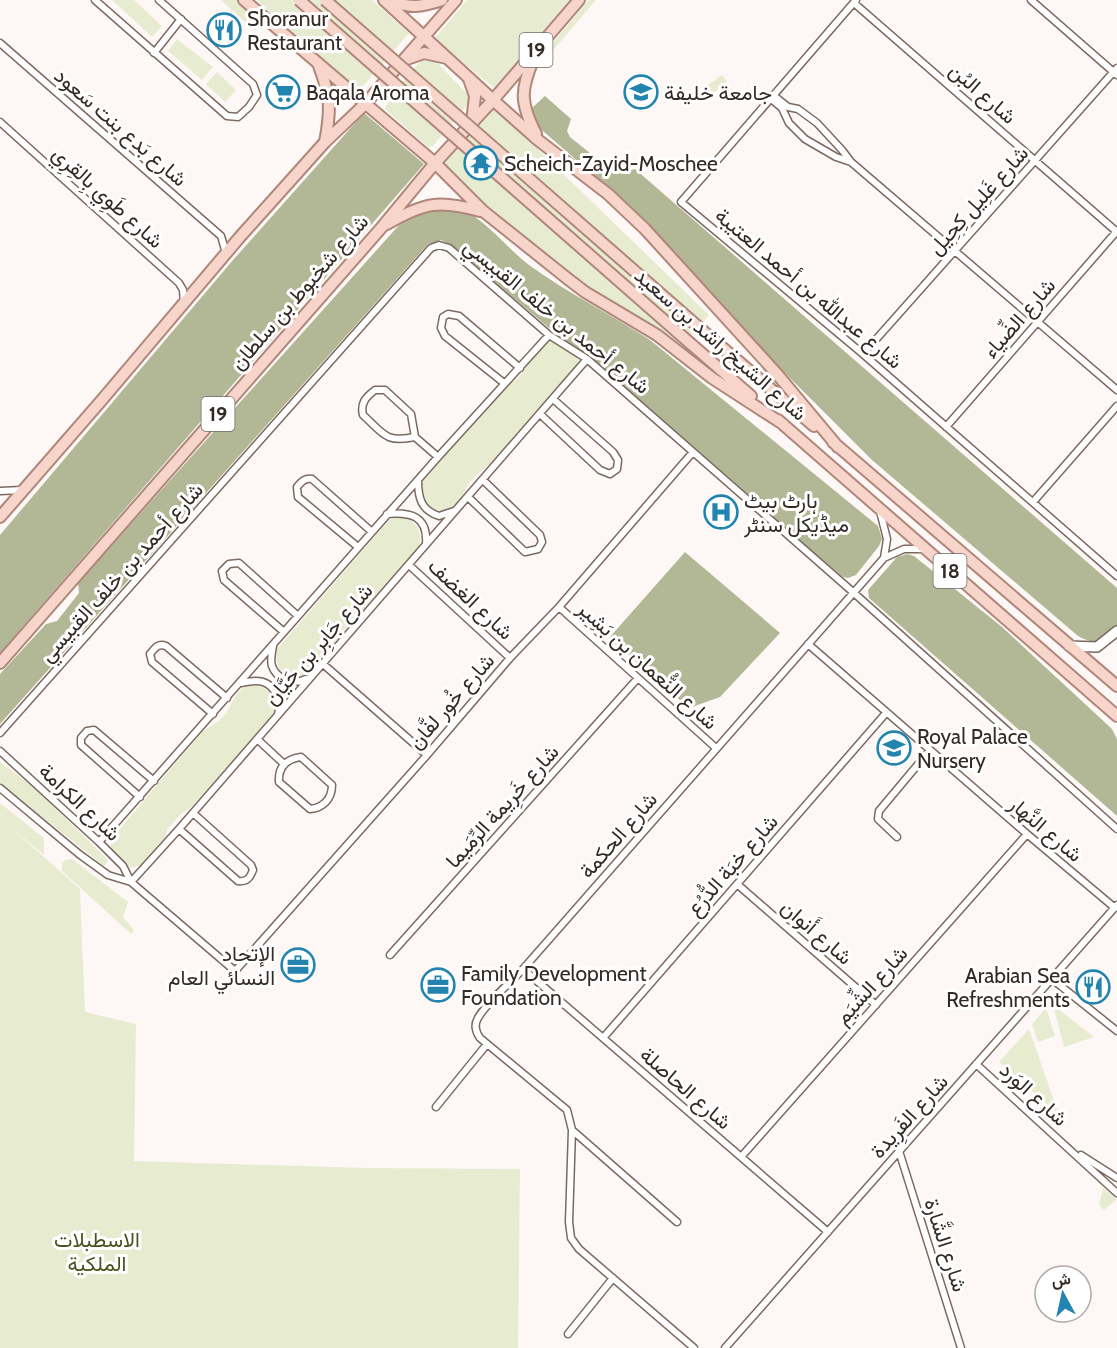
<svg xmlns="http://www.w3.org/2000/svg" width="1117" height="1348" viewBox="0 0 1117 1348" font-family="Cabin,Vazirmatn,sans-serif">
<rect width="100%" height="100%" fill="#fdf8f6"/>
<!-- green -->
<path fill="#e7ecd1" d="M112,0H134L162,26L152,37Z
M221,0H241L262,20L255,31Z
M257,0H372L409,33L358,92Z
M467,0H569L494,88L434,39Z
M589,0H596L538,68L534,65Z
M177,39L213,67L202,80L168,51Z
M425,56L432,57L471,98L469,103L433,146L428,147L385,109L391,95Z
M217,72L236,90L225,102L206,84Z
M722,75L727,82L711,95L705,87Z
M493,106L709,315L682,348L558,266L499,217L442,166Z
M553,338L575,353L578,358L577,367L492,462C483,469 475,476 468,485C463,493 461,502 452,508C433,518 419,498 423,481L506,385C524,379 522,369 532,357C537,350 544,345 549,339Z
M404,516C417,523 424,533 418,548L306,674C285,682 274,670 277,649L389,520Z
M248,685C266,684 281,698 272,716L191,807L181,814L168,828L165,837L140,866L130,868L111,849V839L203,731C212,726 225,718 229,708C234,698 238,690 248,685Z
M0,762L33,786L106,858L108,861L104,866L0,783Z
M0,803L44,838V855L8,825L80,889L85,1012L136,1024L134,1161L369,1168L520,1169L518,1348H0Z
M72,859L128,902L123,917L134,930L131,934L62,871V863L65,860Z
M1053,1005L1094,1037L1064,1047Z
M1046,1008L1055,1036L1038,1042L1032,1024Z
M1029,1029L1059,1115L999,1062Z
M1103,1188L1117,1199L1104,1210L1099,1205Z"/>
<!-- forest -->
<path fill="#b2b896" d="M545,96L571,119L567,131L570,137L616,174L635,169L1117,588V625C1103,640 1098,647 1078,636L872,460L717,305L676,253L619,197L536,125L531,113L533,107Z
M364,113L424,164L0,653V535L233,260Z
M434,207C446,208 459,208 470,214C491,226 509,250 529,265C568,293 610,314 650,340L878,526L882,539L879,546L856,575L848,578L843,577L451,245L441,240L428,244L0,724V674L46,624L57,621L79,593L78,583L400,224L408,217Z
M685,552L780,633L720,697L689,708L609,638Z
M907,554L914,556L1002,627L1112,729L1117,739V816L869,598L868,590L897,557Z"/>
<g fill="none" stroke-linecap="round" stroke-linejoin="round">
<defs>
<path id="street" d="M95,0L227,116L238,117L249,107L257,95L253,84L159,0
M856,0L681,202L863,354L1117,576
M1031,0L1117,75
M854,3L1117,232
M0,43L221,236L226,253
M154,53L181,19
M773,95L788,107L798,109L817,123L842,150L851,162L1117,390
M770,98L782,108L789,123L805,139L836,157L851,162
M0,122L179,283L183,290L184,302
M863,354L1117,68
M504,383L445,336L441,328L443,317L448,314L459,316L520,368
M540,414L600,470L610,474L617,469L618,460L613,452L553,399
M946,427L1117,231
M415,437C385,443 384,434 363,415C360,403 366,397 375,390H385L411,414L415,437L438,457
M418,480C418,498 421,510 439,516L454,511
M0,491L22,490
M468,497L525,552L538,549L542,542L540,535L483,480
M1033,502L1117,406
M880,511L887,539L884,558
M387,514C411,512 428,516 426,544
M358,547L298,497L297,487C302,481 305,478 312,479L372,532
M409,565L510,658
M559,607L716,748
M284,632L224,580L222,571L229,564L239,563L298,616
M808,644L1027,834L1115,908
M273,646C272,652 270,660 272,666C277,680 294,685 306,679
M323,664L427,755
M241,683C246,682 251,681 256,681C273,681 283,699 278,714
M213,714L152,662L150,654C155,648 158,643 166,646L227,698
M0,733L431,248L439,245L449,248L549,335L587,359L854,593L1117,829
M257,739L284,764
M0,751L99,842L123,866L131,882
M301,757L332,785C332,799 323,808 310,809L279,782C278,767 286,759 301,757Z
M0,788L79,854L108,875L131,882L235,971L427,755L510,658L559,607L693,452
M140,797L81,745V738L87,731L94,730L154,781
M179,829L238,881C247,882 250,878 253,870L251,865L193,813
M897,837L878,819L879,811L930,750
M99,842L438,457L549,335
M131,882L179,829L587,359
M737,884L876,1005
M390,955L638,678
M523,969L828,1232
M1052,979L1117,1031
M603,1038L886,713
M976,1064L1117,1193
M436,1107L487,1044
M572,1130L677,1222
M899,1151L961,1348
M1081,1155L1117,1178
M741,1157L1027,834
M568,1334L613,1278
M694,1348L579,1249L571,1238L569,1222L572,1130L567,1110L480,1038C476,1032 474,1026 477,1020C483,1006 512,981 523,969L884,558L904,549H924
M725,1348L1117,905"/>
<path id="secondary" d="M1069,646L1097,647L1117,631"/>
<path id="primary" d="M244,0L435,163L483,211L568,279L585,292L657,335L712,378L783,424
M384,0L493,100L538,140L608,194L645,229L777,374L838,447
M389,0C410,9 421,7 442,0
M534,58C520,90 520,103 536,134
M407,59L424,53L447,58
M319,66C331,97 331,110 325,142
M469,79L475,96L472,122
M387,224C425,202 439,200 480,211
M703,331L814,426
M691,344L751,396
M778,420L1117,716
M833,442L1117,686
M0,517L101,401L239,238L325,142L365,104L456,0
M0,663L382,227L435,163L493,100L579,0"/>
</defs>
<!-- street casing -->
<use href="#street" stroke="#7c6a61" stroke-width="9"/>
<!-- secondary casing -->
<use href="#secondary" stroke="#7c6a61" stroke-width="12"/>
<!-- primary casing -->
<use href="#primary" stroke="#af877a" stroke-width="14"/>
<!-- street -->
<use href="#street" stroke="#fff" stroke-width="6"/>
<!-- secondary -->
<use href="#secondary" stroke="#fff" stroke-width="9"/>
<!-- primary -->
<use href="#primary" stroke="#f7d5cb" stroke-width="10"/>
<defs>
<path id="primary-bridge" d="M299,0L691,344
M325,0L703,331"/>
</defs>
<!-- primary-bridge casing -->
<use href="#primary-bridge" stroke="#af877a" stroke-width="14" stroke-linecap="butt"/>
<!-- primary-bridge -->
<use href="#primary-bridge" stroke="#f7d5cb" stroke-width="10"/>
</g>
<!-- icons -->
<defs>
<symbol id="restaurant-ring" viewBox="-11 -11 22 22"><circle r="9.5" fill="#fff" stroke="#2284af" stroke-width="1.5"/><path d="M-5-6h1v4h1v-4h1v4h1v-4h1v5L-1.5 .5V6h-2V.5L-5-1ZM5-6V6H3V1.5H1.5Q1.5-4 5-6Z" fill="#2284af"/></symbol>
<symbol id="supermarket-ring" viewBox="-11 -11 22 22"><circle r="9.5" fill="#fff" stroke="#2284af" stroke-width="1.5"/><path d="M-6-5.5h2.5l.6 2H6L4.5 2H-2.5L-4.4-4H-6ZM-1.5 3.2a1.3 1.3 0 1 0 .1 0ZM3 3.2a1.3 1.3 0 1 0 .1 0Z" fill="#2284af"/></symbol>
<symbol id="university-ring" viewBox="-11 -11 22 22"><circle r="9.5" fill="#fff" stroke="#2284af" stroke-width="1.5"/><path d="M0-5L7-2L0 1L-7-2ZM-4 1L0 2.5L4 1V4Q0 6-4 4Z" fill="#2284af"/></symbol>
<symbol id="temple-ring" viewBox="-11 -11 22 22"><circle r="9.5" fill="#fff" stroke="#2284af" stroke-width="1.5"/><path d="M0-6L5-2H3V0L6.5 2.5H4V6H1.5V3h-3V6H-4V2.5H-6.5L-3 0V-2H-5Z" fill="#2284af"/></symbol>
<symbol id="hospital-ring" viewBox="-11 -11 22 22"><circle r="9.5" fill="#fff" stroke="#2284af" stroke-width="1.5"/><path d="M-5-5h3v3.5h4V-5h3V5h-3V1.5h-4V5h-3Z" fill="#2284af"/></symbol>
<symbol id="school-ring" viewBox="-11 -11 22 22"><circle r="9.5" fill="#fff" stroke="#2284af" stroke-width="1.5"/><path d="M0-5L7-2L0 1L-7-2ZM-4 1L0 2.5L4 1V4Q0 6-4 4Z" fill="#2284af"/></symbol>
<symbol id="office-ring" viewBox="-11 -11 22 22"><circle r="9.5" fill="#fff" stroke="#2284af" stroke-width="1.5"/><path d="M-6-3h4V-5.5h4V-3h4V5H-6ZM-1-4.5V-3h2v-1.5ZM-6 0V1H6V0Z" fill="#2284af"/></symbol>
</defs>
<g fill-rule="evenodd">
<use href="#restaurant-ring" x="205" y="11" width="38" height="38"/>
<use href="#supermarket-ring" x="264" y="73" width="38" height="38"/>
<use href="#university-ring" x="622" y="73" width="38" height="38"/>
<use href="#temple-ring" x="462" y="144" width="38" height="38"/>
<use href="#hospital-ring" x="702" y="493" width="38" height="38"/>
<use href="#school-ring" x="875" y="729" width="38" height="38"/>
<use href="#office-ring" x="279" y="946" width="38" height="38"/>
<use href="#office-ring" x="419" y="966" width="38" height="38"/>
<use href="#restaurant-ring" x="1074" y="968" width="38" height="38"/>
</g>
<g text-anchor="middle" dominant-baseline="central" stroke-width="6" stroke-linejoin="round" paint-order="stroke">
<!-- shield labels -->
<g fill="#fff" stroke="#706a67" stroke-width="1.5">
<rect x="519.5" y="33" width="33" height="34" rx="4.5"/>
<rect x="201.5" y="397" width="33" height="34" rx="4.5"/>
<rect x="933.5" y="554" width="33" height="34" rx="4.5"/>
</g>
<g font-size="20" font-weight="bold" fill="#322a26">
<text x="536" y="50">19</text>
<text x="218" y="414">19</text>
<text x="950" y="571">18</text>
</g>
<!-- poi labels -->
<g font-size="21" fill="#322a26" stroke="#fff" text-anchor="start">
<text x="247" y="18">Shoranur<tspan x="247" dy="24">Restaurant</tspan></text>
<text x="306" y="92">Baqala Aroma</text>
<text x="664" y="92">جامعة خليفة</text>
<text x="504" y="163">Scheich-Zayid-Moschee</text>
<text x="744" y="500">ہارٹ بیٹ<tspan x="744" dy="24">میڈیکل سنٹر</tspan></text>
<text x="917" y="736">Royal Palace<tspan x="917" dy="24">Nursery</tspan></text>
<text x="275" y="953" text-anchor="end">الإتحاد<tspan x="275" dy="24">النسائي العام</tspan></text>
<text x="461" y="973">Family Development<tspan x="461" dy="24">Foundation</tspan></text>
<text x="1070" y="975" text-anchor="end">Arabian Sea<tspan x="1070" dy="24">Refreshments</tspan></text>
</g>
<!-- street labels -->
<g font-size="21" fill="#322a26" stroke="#fff">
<text transform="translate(983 93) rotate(41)">شارع البُن</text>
<text transform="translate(121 127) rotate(41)">شارع بَدع بنت سَعود</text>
<text transform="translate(108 197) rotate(42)">شارع طَوِي بِالقِرِي</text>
<text transform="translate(978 200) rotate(-48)">شارع غَلِيل كِحِيل</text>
<text transform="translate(809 288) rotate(40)">شارع عبدالله بن أحمد العتيبة</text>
<text transform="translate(299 292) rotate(-49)">شارع شخبوط بن سلطان</text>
<text transform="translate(557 316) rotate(39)">شارع أحمد بن خلف القبيسي</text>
<text transform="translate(1019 318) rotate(-49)">شارع الضِّياء</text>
<text transform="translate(721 344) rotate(41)">شارع الشيخ راشد بن سعيد</text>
<text transform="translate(121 572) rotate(-48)">شارع أحمد بن خلف القبيسي</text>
<text transform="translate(471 599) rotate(43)">شارع الغضف</text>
<text transform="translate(318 644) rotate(-49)">شارع جَابِر بن حَيَّان</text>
<text transform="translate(648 665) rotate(42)">شارع النُّعمان بن بَشِير</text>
<text transform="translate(451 701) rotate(-49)">شارع خُور لفَّان</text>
<text transform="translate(80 802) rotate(43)">شارع الكرامة</text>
<text transform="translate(502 806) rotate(-48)">شارع خَرِيمة الرِّمَيما</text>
<text transform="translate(1046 829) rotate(40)">شارع النَّهار</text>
<text transform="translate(618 835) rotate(-49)">شارع الحكمة</text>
<text transform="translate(732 865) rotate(-49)">شارع خبَة الدُّرُع</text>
<text transform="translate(817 932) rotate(41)">شارع أَنوان</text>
<text transform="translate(871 985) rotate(-48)">شارع الشِّيَم</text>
<text transform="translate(686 1088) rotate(41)">شارع الحاصلة</text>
<text transform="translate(1034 1094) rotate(42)">شارع الوَرد</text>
<text transform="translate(909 1116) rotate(-48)">شارع الفَرِيدة</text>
<text transform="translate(946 1245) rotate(72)">شارع الشَّارة</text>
</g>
<!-- park labels -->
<g font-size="21" fill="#4a511a" stroke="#fff">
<text x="97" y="1239">الاسطبلات<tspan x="97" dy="24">الملكية</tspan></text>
</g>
</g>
<!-- north arrow -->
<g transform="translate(1063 1294) rotate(352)"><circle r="28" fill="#ffffff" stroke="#adaaa8" stroke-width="1.5"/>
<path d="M0-4.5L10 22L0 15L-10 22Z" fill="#2284af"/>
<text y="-9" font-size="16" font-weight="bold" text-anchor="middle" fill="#322a26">ش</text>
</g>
</svg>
